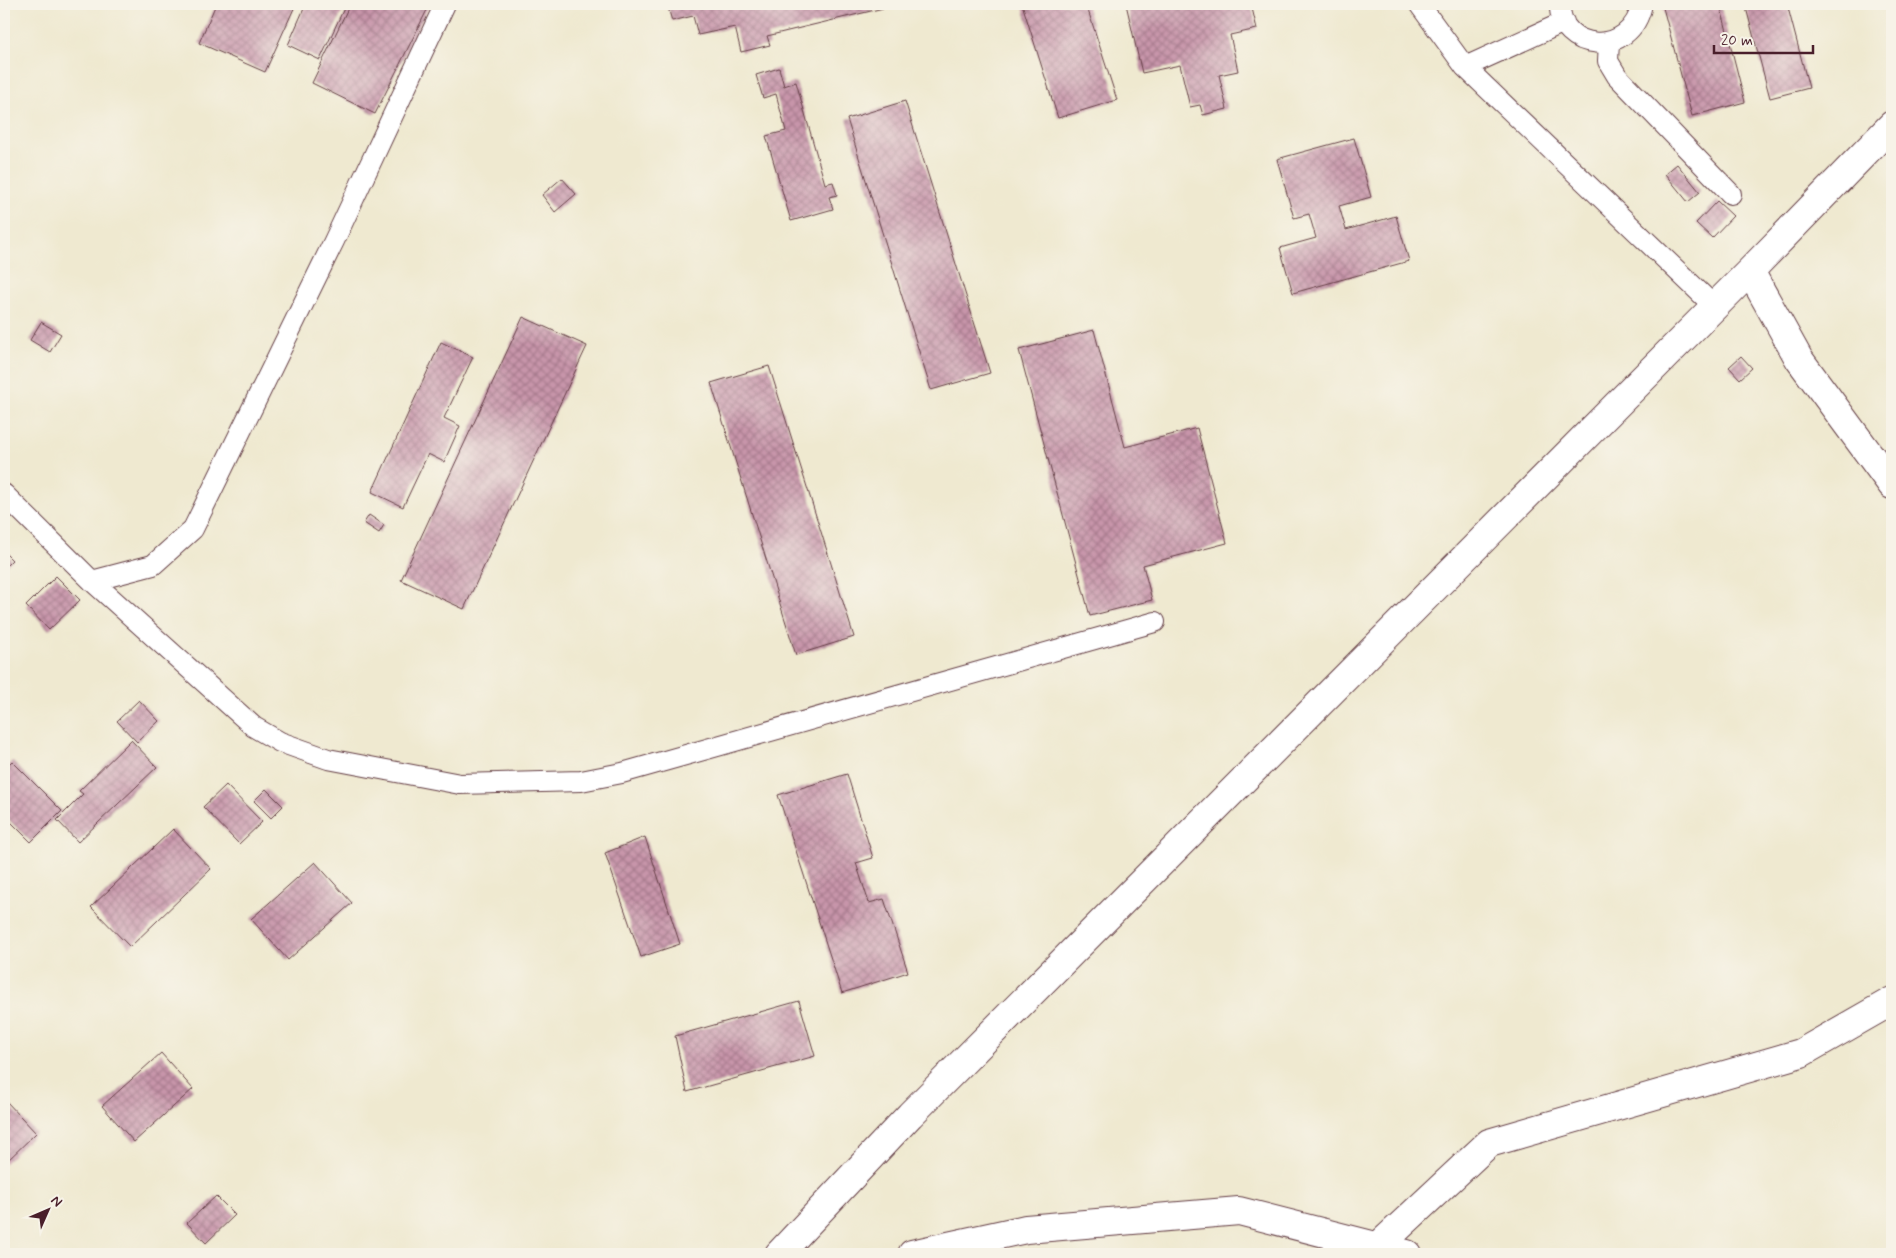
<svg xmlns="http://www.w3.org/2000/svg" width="1896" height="1258" viewBox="0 0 1896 1258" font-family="Mynerve,sans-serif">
<defs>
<pattern id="building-cross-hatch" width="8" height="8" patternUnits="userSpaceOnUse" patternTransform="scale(1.25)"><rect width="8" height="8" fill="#c895aa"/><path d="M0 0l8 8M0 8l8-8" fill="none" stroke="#a4798b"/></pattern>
</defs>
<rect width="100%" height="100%" fill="#f7f3e8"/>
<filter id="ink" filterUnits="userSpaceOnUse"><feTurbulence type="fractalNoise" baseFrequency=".02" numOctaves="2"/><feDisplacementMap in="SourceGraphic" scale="10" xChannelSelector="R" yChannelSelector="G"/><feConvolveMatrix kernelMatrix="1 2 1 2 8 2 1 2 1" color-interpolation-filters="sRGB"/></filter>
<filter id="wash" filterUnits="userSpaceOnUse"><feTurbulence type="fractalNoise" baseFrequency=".0096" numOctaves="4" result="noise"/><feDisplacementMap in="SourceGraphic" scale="20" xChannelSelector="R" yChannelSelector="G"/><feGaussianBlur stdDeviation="1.12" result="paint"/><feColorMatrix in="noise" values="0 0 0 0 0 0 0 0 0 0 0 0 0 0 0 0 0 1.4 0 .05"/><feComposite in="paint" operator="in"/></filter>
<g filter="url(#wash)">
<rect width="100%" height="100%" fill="#efe9d0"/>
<g id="blocks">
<!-- building -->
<path fill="url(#building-cross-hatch)" d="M216,4H296L265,72L199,43Z
M306,4H346L320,60L288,45Z
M350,4H430L375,114L312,83Z
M667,4H900L767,36L770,45L741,52L735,27L698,35L693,16L672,21Z
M1022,4H1086L1117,100L1058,118Z
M1126,4H1251L1257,29L1230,35L1238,71L1219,75L1227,109L1203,115L1200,105L1190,107L1180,65L1142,73Z
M1662,4H1720L1745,102L1692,116Z
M1745,4H1787L1809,88L1770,98Z
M779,68L784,86L796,82L825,184L833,182L837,195L829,197L833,209L791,221L766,136L786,131L776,94L763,98L756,75Z
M905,101L990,373L931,390L847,119Z
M1354,138L1371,197L1339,206L1346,230L1396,216L1409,261L1293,293L1280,248L1316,238L1309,214L1294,218L1277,159Z
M1677,164L1700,192L1688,202L1665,174Z
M562,178L576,194L555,212L542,195Z
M1717,201L1733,216L1712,238L1696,223Z
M523,317L587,346L464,609L401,580Z
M41,322L61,334L50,352L30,340Z
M1094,330L1125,447L1197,428L1227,543L1143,565L1152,600L1090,616L1019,350Z
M441,342L473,357L444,418L460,426L444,462L428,454L403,507L372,492Z
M1741,356L1752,368L1740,379L1729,367Z
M769,366L854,637L796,655L711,383Z
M369,515L384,525L379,533L364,523Z
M4,552L12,560L4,568Z
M56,576L80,600L49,630L26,606Z
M139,700L159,721L137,742L117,721Z
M131,740L157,767L78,842L57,820L83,794L79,791Z
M12,761L62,811L31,842L4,815V769Z
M847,774L873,858L856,863L869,903L884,899L908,972L842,993L778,795Z
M226,785L262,822L239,844L203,807Z
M266,789L283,806L271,818L254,801Z
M173,829L211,869L130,947L91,907Z
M645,837L680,944L641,957L605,853Z
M315,862L352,903L288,960L251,919Z
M799,1001L815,1056L687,1092L675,1036Z
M161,1053L193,1089L134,1142L102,1106Z
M6,1101L36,1133L4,1164V1103Z
M216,1196L235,1215L206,1243L187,1223Z"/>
</g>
</g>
<g filter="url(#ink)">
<use href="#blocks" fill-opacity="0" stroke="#633d44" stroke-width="1"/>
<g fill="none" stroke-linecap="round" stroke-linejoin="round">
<defs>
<path id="service" d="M1419,4L1465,67L1714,306
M1560,4C1558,51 1631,60 1642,4
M1609,42L1608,61L1617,76L1731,194
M1465,67L1564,22
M4,494L92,581L254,727L280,742L328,759L460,784L581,781L622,773L1155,622
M92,581L153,565L193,529L334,241L445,4"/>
<path id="minor" d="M1750,271L1799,359L1892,485
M779,1254L910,1115L1750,271L1892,125
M912,1254L1026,1229L1239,1211L1407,1254
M1370,1254L1489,1143L1801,1053L1892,1001"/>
</defs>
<!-- service casing -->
<use href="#service" stroke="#633d44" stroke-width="22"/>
<!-- minor casing -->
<use href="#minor" stroke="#633d44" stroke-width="30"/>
<!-- service -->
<use href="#service" stroke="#fff" stroke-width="20"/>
<!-- minor -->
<use href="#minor" stroke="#fff" stroke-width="28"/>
</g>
</g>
<!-- margin -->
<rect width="1896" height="1258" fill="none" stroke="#f7f3e8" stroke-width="20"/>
<!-- north arrow -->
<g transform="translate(48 1210) rotate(45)" stroke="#f7f3e8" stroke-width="4" paint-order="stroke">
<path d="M0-4L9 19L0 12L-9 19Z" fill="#4a1f2b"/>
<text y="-8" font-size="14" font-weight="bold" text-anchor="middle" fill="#4a1f2b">N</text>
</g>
<!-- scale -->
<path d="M1714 45v8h99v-8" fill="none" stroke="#4a1f2b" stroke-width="2.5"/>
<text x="1721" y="45" font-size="15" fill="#4a1f2b" stroke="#f7f3e8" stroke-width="4" paint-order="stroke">20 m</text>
</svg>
